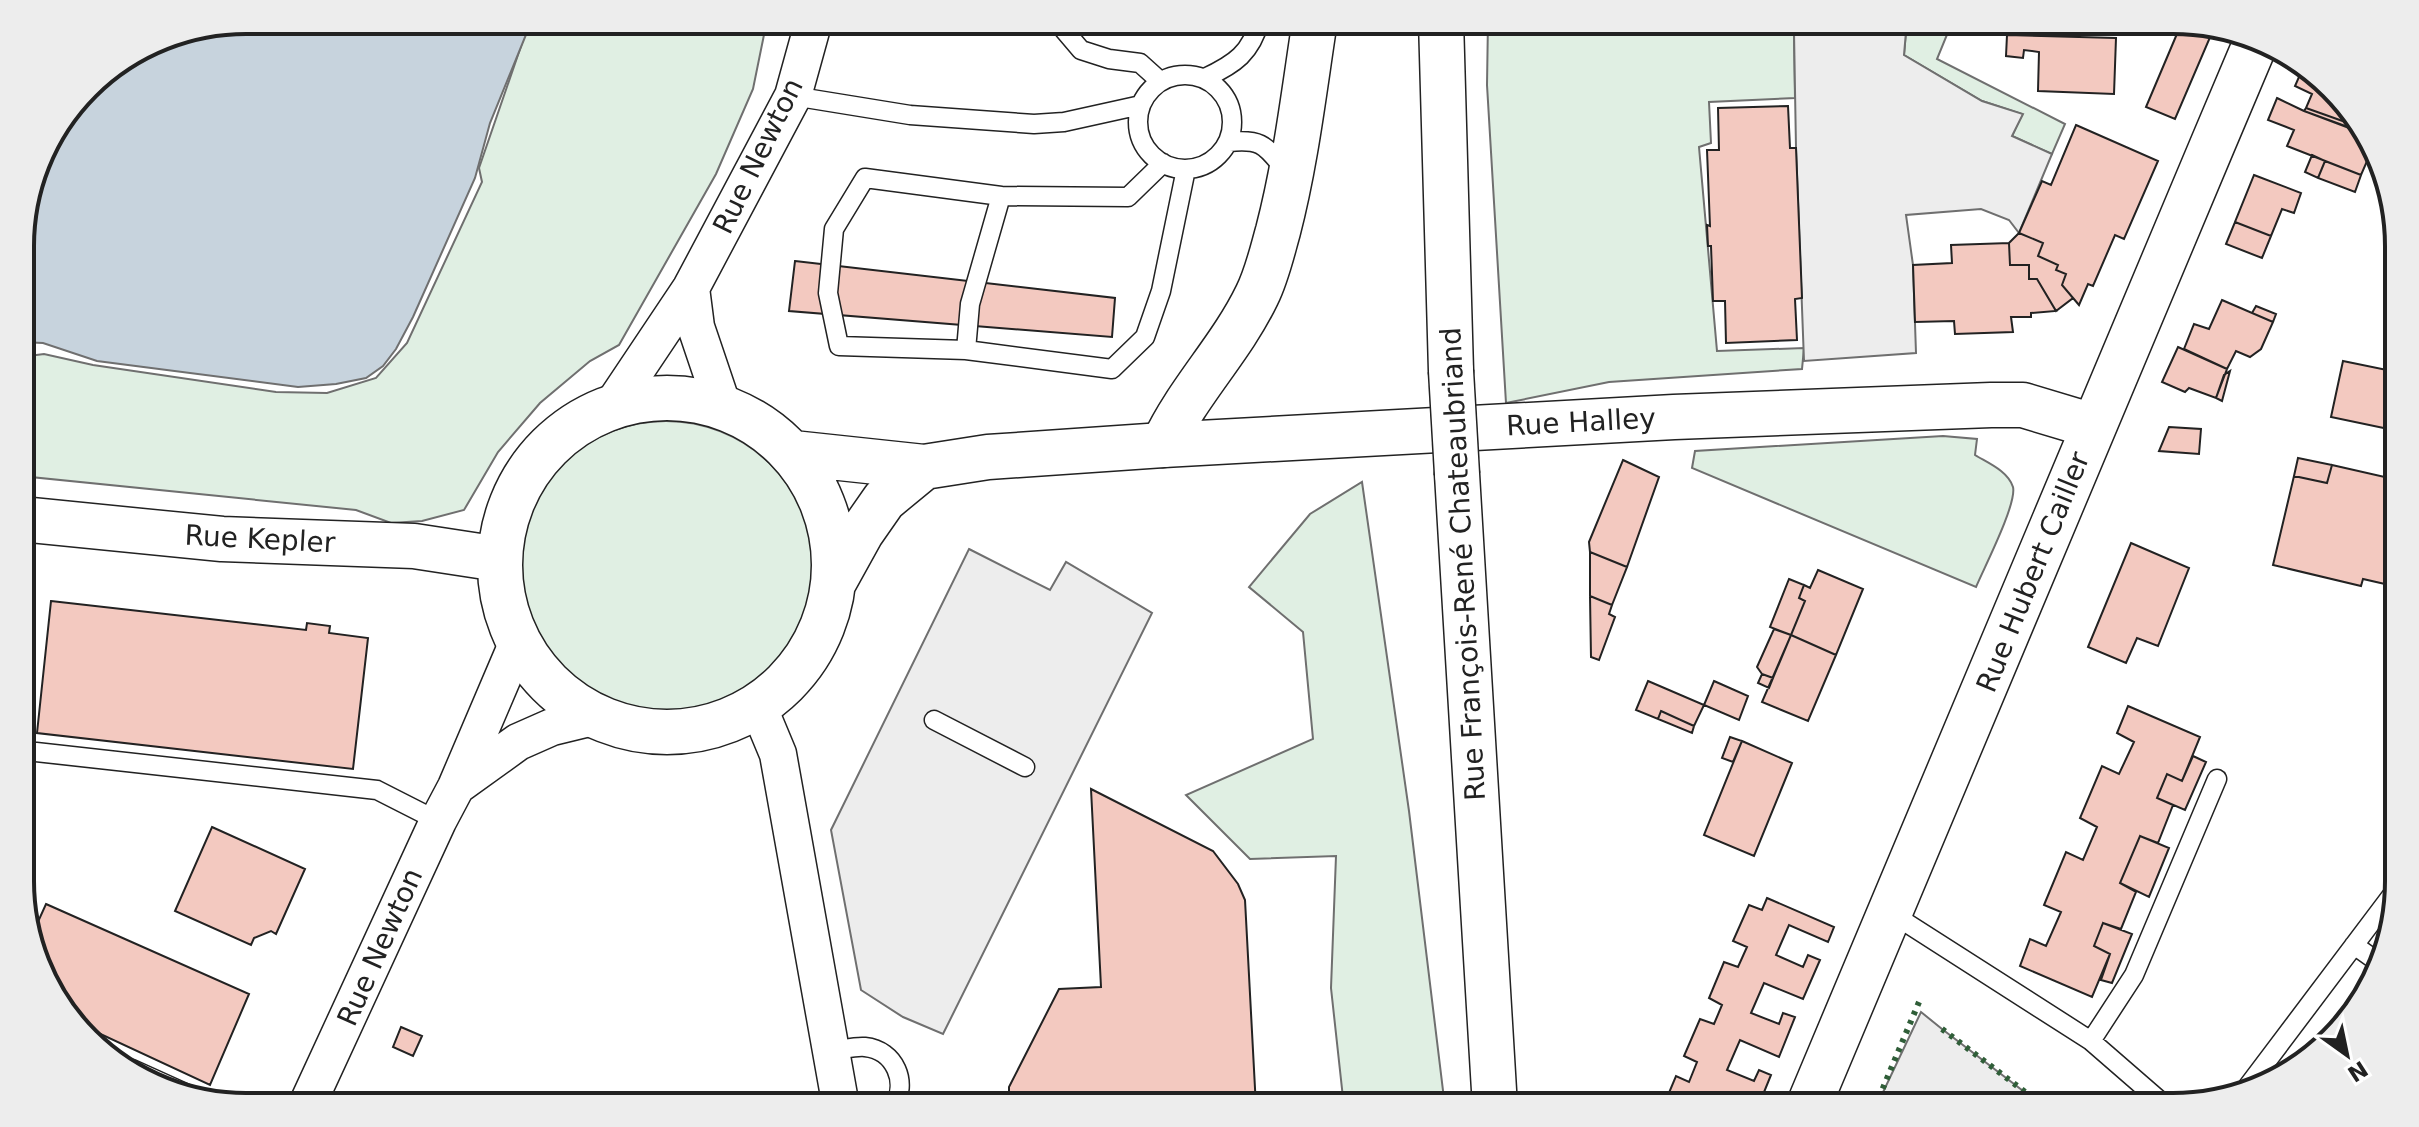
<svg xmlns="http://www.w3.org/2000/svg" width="2419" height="1127" viewBox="0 0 2419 1127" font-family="'DejaVu Sans',sans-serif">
<rect width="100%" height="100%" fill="#fff"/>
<!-- green -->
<path fill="#e0efe3" stroke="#6f6f6f" stroke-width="2" d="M530,20H767L753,89L716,174L619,345L590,361L540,403L498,452L464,510L422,521L391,523L356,510L21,476V357L44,354L93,365L276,392L327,393L376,378L407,343L482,182L479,168Z
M1488,20H1821L1820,28L1794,32L1795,98L1709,102L1711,143L1699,147L1717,351L1804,348L1802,369L1609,382L1506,403L1487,85Z
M1907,20H1953L1937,59L2065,124L2052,154L2012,136L2022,114L1982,101L1904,55Z
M518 569a148 148 0 1 1 296 0a148 148 0 1 1-296 0Z
M1943,436L1977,439L1975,455C1988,463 2008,471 2013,487C2017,504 1984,568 1976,587L1692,468L1695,451Z
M1362,482L1409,811L1445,1107H1344L1331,988L1336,856L1250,859L1186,795L1313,739L1303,632L1249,587L1310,514Z"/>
<!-- parking -->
<path fill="#ededed" stroke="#6f6f6f" stroke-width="2" d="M1821,20H1907L1904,55L1982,101L2023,114L2012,136L2052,154L2019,233L2009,220L1981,209L1906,215L1913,265L1916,353L1804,361L1796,148L1794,32L1820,28Z
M969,549L1050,590L1066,562L1152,613L943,1034L903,1017L861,990L831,830Z
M1921,1012L1942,1029L2044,1107H1876Z"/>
<!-- water -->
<path fill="#c7d3dd" stroke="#6f6f6f" stroke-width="2" d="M246,20H532L490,123L475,178L413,317L396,349L383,366L366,378L336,384L298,387L97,361L43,343L21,342V231L43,146L97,76L160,37Z"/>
<!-- building -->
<path fill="#f3c9c0" stroke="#222" stroke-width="2" d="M2182,22L2214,28L2175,119L2146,107Z
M2007,35L2116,38L2114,94L2038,91L2039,52L2024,50L2023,58L2006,56Z
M2302,70L2353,109L2355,114L2351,124L2306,108L2312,94L2295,86Z
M2277,98L2304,111L2362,132L2371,152L2361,175L2287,146L2294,130L2268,120Z
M1788,106L1790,148H1796L1802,298L1795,299L1797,340L1726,343L1725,301H1713L1711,246H1708L1707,225L1710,226L1707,150H1719L1718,108Z
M2306,108L2351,124L2349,128L2304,111Z
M2076,125L2158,161L2124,239L2115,235L2093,286L2088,284L2079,305L2062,285L2066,274L2056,270L2058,265L2038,256L2043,243L2019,233L2042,181L2051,185Z
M2312,155L2325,161L2318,178L2305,172Z
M2325,161L2361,175L2355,192L2318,178Z
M2254,175L2301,193L2294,213L2282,209L2271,236L2235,222Z
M2235,222L2271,236L2262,258L2226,244Z
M2019,233L2043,243L2038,256L2058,265L2056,270L2066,274L2062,285L2073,298L2056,311L2037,279H2029V265H2010L2009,243Z
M2009,243L2010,265H2029V279H2037L2056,311L2031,313V317H2011L2013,332L1955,334L1954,321L1915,322L1913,265L1952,263L1951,245Z
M795,261L1115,298L1112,337L789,311Z
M2222,300L2273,322L2261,349L2250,357L2236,351L2227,369L2184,349L2194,324L2209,329Z
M2256,306L2276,314L2273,322L2252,313Z
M2178,347L2227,369L2216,398L2189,388L2185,392L2162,382Z
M2343,361L2387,370L2386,380L2398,382V431L2331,417Z
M2387,370L2398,372V382L2386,380Z
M2230,371L2222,401L2216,398L2224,375Z
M2169,427L2201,429L2199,454L2159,451Z
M2298,458L2332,465L2327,483L2294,476Z
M1623,460L1659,477L1627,567L1590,552L1589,542Z
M2332,465L2398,480V587L2363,579L2361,586L2273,565L2294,476L2327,483Z
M2131,543L2189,568L2158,646L2137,638L2126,663L2088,647Z
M1590,552L1627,567L1612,605L1590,596Z
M1818,570L1863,589L1836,655L1791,635L1805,601L1799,598L1804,585L1810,588Z
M1789,579L1804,585L1799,598L1805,601L1791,635L1770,627Z
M1590,596L1612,605L1609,614L1615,617L1599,660L1591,657Z
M51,601L306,630L307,623L330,626L329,633L368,638L353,769L37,733Z
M1774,629L1791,635L1773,678L1762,674L1757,667Z
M1791,635L1836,655L1808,721L1762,702Z
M1762,674L1773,678L1769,688L1758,683Z
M1648,681L1704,705L1694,726L1661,711L1658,719L1636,710Z
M1714,681L1748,696L1739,720L1704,705Z
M2128,706L2200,737L2182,781L2167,774L2157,798L2173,805L2158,843L2140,836L2120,883L2136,892L2121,929L2103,923L2094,946L2110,954L2092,997L2020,966L2030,939L2046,946L2061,912L2044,905L2066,852L2083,860L2097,827L2080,818L2102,766L2119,774L2134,742L2117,733Z
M1661,711L1694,726L1692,733L1658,719Z
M1730,737L1742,741L1733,762L1722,758Z
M1742,741L1792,763L1754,856L1704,835Z
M2193,756L2206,762L2185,810L2157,798L2167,774L2182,781Z
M1091,789L1213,851L1238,884L1245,900L1256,1107H1009V1087L1059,989L1101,987Z
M212,827L305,869L276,934L271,931L254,938L251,945L175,911Z
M2140,836L2169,848L2149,897L2120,883Z
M1767,898L1834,927L1828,942L1789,925L1776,955L1803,967L1808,955L1820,960L1803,999L1764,983L1751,1013L1779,1024L1783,1013L1795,1017L1779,1057L1740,1040L1727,1070L1754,1081L1759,1070L1771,1075L1758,1107H1737L1716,1098L1712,1107H1663L1676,1076L1689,1082L1697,1062L1684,1056L1700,1019L1714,1024L1722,1005L1709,998L1724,962L1738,967L1747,947L1733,941L1749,905L1762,910Z
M46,904L249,994L210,1085L66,1018L32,935Z
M2103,923L2132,934L2112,983L2101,980L2110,954L2094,946Z
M401,1027L422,1036L413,1056L393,1047Z"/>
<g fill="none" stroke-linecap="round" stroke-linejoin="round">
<defs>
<path id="service" d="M1065,20L1064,30L1081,50L1109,59L1140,63L1160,81
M1138 122a47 47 0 1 1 94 0a47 47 0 1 1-94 0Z
M1205,78C1235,64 1251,53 1260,20
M793,96L910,115L1034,124L1064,122L1141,105
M1229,142C1265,138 1266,148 1288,173
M1163,163L1128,197L1001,196L970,304L966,350L1112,369L1145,337L1161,291L1186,169
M966,350L839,346L828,293L834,229L865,178L1001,196
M934,720L1025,767
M36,752L377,790L438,821
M1891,913L2091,1041L2167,1107
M2354,945L2382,965
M2091,1041L2134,975L2217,779
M832,1051C843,1050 854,1046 865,1047C895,1050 909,1083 893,1107
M132,1069L194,1097
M2248,1086L2398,887"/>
<path id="minor" d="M691,288L696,327L723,407
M612,406L691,288L793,96L814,20
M758,706L778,754L841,1107
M457,786L518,742L552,727L593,717
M306,1107L438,821L456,787L517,644"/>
<path id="tertiary" d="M500 565a167 167 0 1 1 334 0a167 167 0 1 1-334 0Z
M793,453L924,467L988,457L1163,445L1674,417L1991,405H2023L2093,426
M21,519L222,539L414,546L499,559
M835,580L861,533L884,500L924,467
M1808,1107C1961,751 2107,393 2258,37"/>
<path id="primary" d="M1441,20L1451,371
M1163,445C1188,391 1231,349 1257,295C1267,275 1272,252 1278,231C1296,162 1304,91 1315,20
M1457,474L1495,1107"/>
</defs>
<!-- service casing -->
<use href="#service" stroke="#222" stroke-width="21"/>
<!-- minor casing -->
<use href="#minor" stroke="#222" stroke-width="39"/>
<!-- tertiary casing -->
<use href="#tertiary" stroke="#222" stroke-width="47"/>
<!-- primary casing -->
<use href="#primary" stroke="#222" stroke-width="47"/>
<!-- service -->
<use href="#service" stroke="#fff" stroke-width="18"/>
<!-- minor -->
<use href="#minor" stroke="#fff" stroke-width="36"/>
<!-- tertiary -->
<use href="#tertiary" stroke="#fff" stroke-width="44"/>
<!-- primary -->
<use href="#primary" stroke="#fff" stroke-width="44"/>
<defs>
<path id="primary-bridge" d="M1451,371L1457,474"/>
</defs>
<!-- primary-bridge casing -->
<use href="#primary-bridge" stroke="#222" stroke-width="47" stroke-linecap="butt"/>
<!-- primary-bridge -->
<use href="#primary-bridge" stroke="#fff" stroke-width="44"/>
<!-- hedge -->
<path stroke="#2f5e38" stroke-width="6" stroke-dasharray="4 6" stroke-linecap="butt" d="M1942,1029L2045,1107
M1875,1107L1919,1002"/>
</g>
<g text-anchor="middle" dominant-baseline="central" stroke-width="6" stroke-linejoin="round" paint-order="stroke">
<!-- street labels -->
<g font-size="28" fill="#222" stroke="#fff">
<text transform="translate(758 156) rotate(-64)">Rue Newton</text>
<text transform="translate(1581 422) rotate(-3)">Rue Halley</text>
<text transform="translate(260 539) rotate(3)">Rue Kepler</text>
<text transform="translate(1463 564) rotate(-93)">Rue François-René Chateaubriand</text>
<text transform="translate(2033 572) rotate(-68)">Rue Hubert Cailler</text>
<text transform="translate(380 947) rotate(-66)">Rue Newton</text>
</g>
</g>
<!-- crop -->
<path d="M0 0H2419V1127H0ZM246 34H2173A212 212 0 0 1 2385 246V881A212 212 0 0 1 2173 1093H246A212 212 0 0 1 34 881V246A212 212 0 0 1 246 34Z" fill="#ededed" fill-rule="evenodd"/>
<path fill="none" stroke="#222" stroke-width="4" d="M246 34H2173A212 212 0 0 1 2385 246V881A212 212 0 0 1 2173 1093H246A212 212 0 0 1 34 881V246A212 212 0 0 1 246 34Z"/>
<!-- north arrow -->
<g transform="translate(2347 1055) rotate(147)" stroke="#ffffff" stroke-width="6" paint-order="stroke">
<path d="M0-6L14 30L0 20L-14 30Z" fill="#222222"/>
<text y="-12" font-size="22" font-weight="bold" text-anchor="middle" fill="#222222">N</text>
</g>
</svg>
